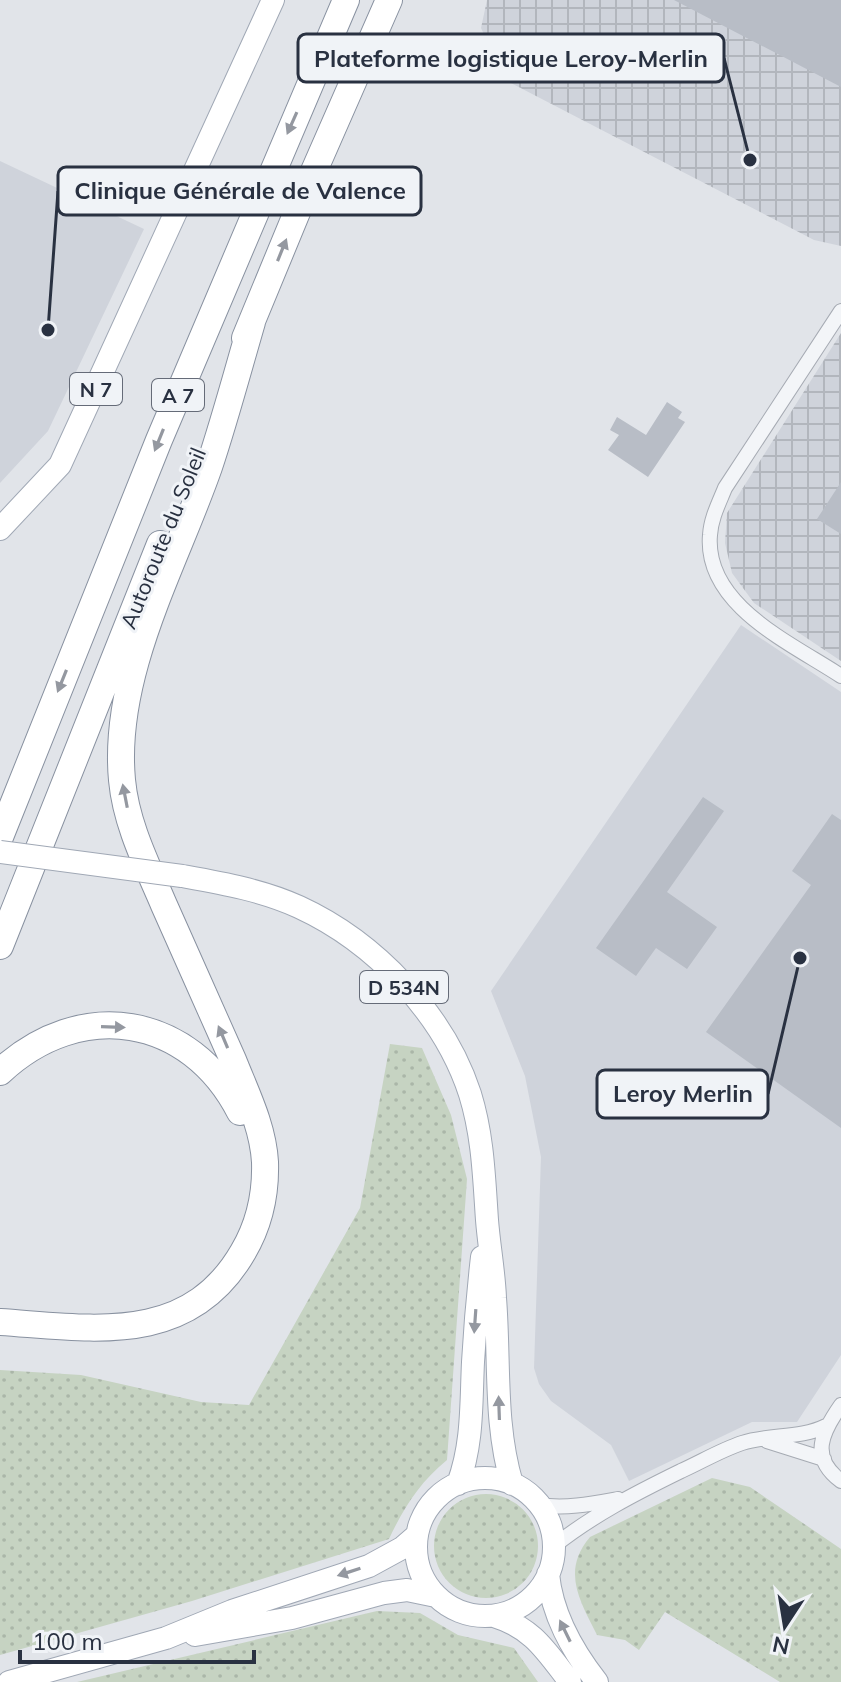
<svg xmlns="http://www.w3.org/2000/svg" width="841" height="1682" viewBox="0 0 841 1682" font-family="Mulish,sans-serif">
<defs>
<pattern id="industrial-grid" width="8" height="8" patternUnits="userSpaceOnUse" patternTransform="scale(2)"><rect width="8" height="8" fill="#cfd3db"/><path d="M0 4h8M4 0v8" fill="none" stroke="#b2b6bd"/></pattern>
<pattern id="grass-dots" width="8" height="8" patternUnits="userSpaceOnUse" patternTransform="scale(2)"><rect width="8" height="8" fill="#c6d3c2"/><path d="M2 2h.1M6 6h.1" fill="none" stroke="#aab6a8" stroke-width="1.8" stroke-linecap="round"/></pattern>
</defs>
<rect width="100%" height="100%" fill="#e1e4e9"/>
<!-- built -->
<path fill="#cfd3db" d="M0,161L144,229L48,431L0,483Z
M741,625L841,692V1355L797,1422H752L629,1481L611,1445L551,1401L539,1384L534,1368L541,1157L525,1076L491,991Z"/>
<!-- industrial -->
<path fill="url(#industrial-grid)" d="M487,0H841V246L814,240L505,80L481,28Z
M841,333V661L754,603L732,573L725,543L727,513Z"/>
<!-- grass -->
<path fill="url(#grass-dots)" d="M390,1044L422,1048L451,1115L467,1179L447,1460C420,1482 404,1507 389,1539L192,1601L0,1655V1370L81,1375L201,1402L249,1405L360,1208Z
M712,1478L750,1487L841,1549V1682H780L665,1612L639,1650L625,1640L597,1635C580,1601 561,1571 590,1537Z
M434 1546a52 52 0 1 1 104 0a52 52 0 1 1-104 0Z
M377,1611L420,1613L458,1635L514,1648L538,1682H77Z"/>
<!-- building -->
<path fill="#b8bdc6" d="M674,0H841V87Z
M667,402L682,412L678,418L685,422L648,477L608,450L619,435L610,430L617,417L646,435Z
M841,482V534L817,519Z
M703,797L724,811L667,892L717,927L687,969L656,948L636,976L596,948Z
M832,814L841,820V1128L706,1032L811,885L792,871Z"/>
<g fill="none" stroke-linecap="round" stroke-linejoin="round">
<defs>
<path id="street" d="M841,311L725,488C719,503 711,518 710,535C704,605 791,643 841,676
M841,1405C822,1432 809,1457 841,1481
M767,1441L824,1459
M539,1505C566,1509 591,1504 618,1499
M554,1546C593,1515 636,1493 681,1471C701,1462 721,1450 742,1443C769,1434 800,1439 826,1426"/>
<path id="primary" d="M0,529L60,465L273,0
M182,876C221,883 262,890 299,907C375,942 444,1014 470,1094C483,1136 484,1177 487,1220C489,1246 494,1272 495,1298C500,1361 494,1424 512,1484
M416 1547a69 69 0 1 1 138 0a69 69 0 1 1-138 0Z
M458,1484C473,1444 471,1403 473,1362C475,1327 478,1292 482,1257
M548,1574C552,1615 572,1650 597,1682
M494,1616C533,1628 546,1651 570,1682
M195,1635L292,1618L384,1593L407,1590L436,1596
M9,1682L166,1638L232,1611L369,1566L402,1548L417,1535"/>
<path id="highway" d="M245,338L314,171L389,0
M0,837L159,440L346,0
M0,946L160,544
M0,1072C80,997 190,1014 240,1112
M0,1322C92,1328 188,1347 243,1252C259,1225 266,1194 265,1162C263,1126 246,1093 233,1060C210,1008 187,957 164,905C147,865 126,824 122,780C112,673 175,565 209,467C225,419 238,370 252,322"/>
</defs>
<!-- street casing -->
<use href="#street" stroke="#a6abb3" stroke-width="16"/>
<!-- primary casing -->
<use href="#primary" stroke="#a0a8b5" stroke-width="24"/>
<!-- highway casing -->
<use href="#highway" stroke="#8891a0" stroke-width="28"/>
<!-- street -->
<use href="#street" stroke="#f3f5f8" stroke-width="14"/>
<!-- primary -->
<use href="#primary" stroke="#fff" stroke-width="22"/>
<!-- highway -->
<use href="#highway" stroke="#fff" stroke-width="26"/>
<defs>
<path id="primary-bridge" d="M0,852L182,876"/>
</defs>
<!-- primary-bridge casing -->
<use href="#primary-bridge" stroke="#a0a8b5" stroke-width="24" stroke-linecap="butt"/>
<!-- primary-bridge -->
<use href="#primary-bridge" stroke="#fff" stroke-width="22"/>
</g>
<!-- one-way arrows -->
<defs><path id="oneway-solid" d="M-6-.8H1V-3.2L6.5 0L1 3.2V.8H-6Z" transform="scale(2)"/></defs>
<g fill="#9498a0">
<use href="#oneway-solid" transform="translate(292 123) rotate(114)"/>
<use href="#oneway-solid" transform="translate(282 250) rotate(-68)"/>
<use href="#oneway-solid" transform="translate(159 440) rotate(112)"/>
<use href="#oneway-solid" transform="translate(62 681) rotate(112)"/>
<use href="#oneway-solid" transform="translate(125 796) rotate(-101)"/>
<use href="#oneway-solid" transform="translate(113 1027) rotate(2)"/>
<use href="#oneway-solid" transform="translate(223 1037) rotate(-113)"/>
<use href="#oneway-solid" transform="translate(475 1321) rotate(94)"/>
<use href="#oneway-solid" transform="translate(499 1408) rotate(-92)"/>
<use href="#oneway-solid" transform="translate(349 1572) rotate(162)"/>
<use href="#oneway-solid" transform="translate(565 1631) rotate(-116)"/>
</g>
<g text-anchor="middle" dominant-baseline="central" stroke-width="6" stroke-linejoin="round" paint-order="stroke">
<!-- shield labels -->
<g fill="#f0f3f7" stroke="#656b78" stroke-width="2">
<rect x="70" y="373" width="52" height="32" rx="6"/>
<rect x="152" y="379" width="52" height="32" rx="6"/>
<rect x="360" y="971" width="88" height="32" rx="6"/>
</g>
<g font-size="20" font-weight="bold" fill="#293141">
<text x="96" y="389">N 7</text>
<text x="178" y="395">A 7</text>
<text x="404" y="987">D 534N</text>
</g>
<!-- street labels -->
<g font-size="22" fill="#293141" stroke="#f0f3f7">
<text transform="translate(163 538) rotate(-68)">Autoroute du Soleil</text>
</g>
</g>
<!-- callouts -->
<path fill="none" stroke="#293141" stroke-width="3" d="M750 160L724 58M48 330L58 191M800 958L768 1094"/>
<g fill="#293141" stroke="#f0f3f7" stroke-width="3">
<circle cx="750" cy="160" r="8"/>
<circle cx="48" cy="330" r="8"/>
<circle cx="800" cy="958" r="8"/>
</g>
<g fill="#f0f3f7" stroke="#293141" stroke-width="3">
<rect x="298" y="34" width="426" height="48" rx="8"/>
<rect x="58" y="167" width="363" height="48" rx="8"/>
<rect x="597" y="1070" width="171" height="48" rx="8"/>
</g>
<g font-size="24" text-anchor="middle" font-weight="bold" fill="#293141">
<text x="511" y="67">Plateforme logistique Leroy-Merlin</text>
<text x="240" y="199">Clinique Générale de Valence</text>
<text x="683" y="1102">Leroy Merlin</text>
</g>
<!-- north arrow -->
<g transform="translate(785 1626) rotate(192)" stroke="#f0f3f7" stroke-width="6" paint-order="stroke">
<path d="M0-6L14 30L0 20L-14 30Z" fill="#293141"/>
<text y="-12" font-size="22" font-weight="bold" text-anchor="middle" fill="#293141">N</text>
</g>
<!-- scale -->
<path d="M20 1650v12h234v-12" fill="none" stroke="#293141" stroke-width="4"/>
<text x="32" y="1650" font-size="24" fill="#293141" stroke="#f0f3f7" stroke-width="6" paint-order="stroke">100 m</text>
</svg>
